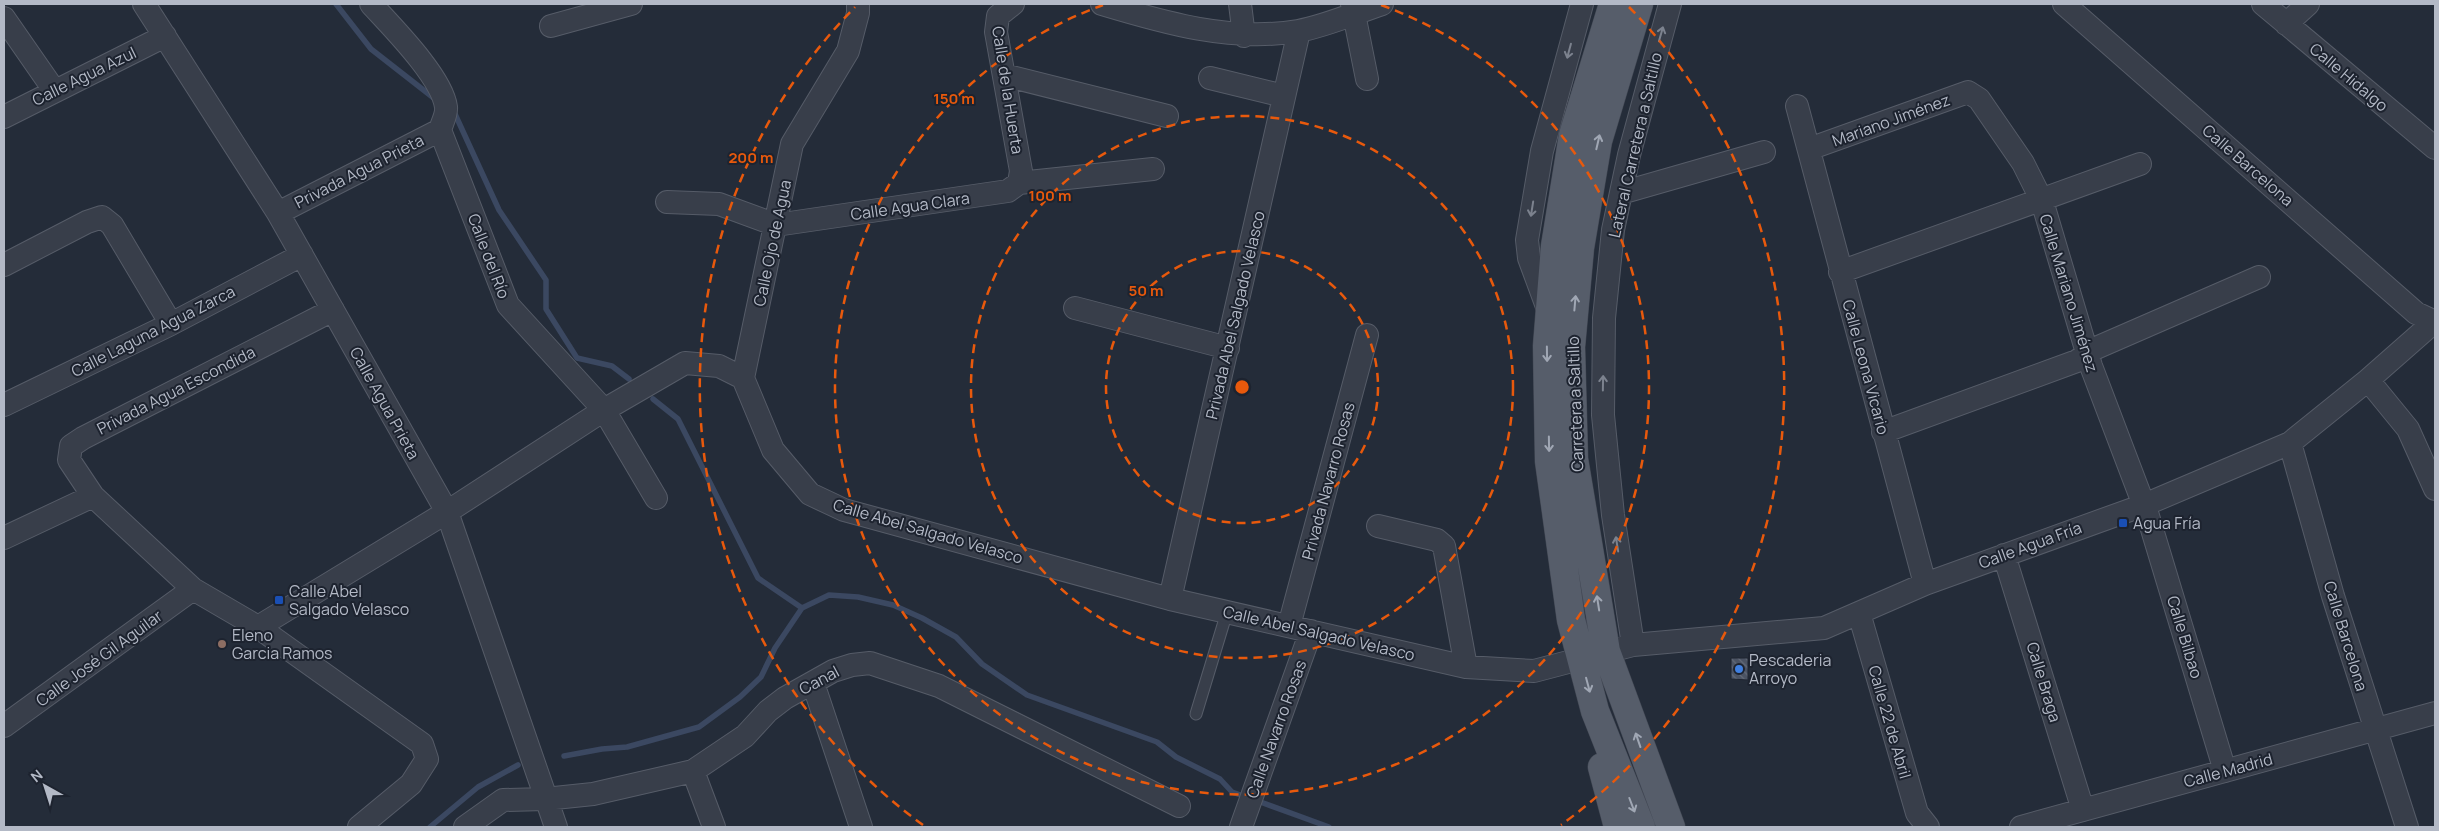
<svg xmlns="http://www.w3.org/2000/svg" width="2439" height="831" viewBox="0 0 2439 831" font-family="Manrope,sans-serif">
<defs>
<pattern id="building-back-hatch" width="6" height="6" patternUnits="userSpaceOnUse" patternTransform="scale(1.25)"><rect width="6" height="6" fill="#4b5363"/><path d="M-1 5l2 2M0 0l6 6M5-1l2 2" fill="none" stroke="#636a78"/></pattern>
</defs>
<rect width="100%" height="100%" fill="#242c39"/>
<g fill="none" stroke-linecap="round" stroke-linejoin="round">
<!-- stream -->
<path stroke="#3b4861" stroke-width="5.5" d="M336,4L371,49L435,99
M452,112L455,114L499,210L546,280V309L577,358L612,366L629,379
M653,399L678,419L758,578L802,608
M564,756L602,749L627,747L699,727L740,697L761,677L775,648L802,608L829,595L858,597L893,605L922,618L956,637L982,664L1027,695L1157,742L1176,757L1220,779L1232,792L1246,797
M1255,800L1329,827
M430,827L478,787L518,765"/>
</g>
<!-- building -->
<path fill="url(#building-back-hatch)" stroke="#1f2531" d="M1731,658H1748V680L1731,679Z"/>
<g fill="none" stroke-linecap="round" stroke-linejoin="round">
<defs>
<path id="service" d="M1196,714L1227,612"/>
<path id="minor" d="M144,4L278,213L447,512L556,827
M371,4C392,27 442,77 446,107C447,114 442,123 440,130
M1013,4L998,16L996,32L1021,171L1019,183
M1102,4C1165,23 1231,42 1298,31C1326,26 1355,13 1382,4
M1240,4L1244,36
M1352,4L1367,79
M2064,4L2416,313L2435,322
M2263,4L2435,148
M4,18L54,90
M2286,24L2308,4
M551,26L631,4
M1004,75L1167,116
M1210,78L1284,96
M1797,106L1925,584
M4,117L165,36
M440,130L508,305L604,410L656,498
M1809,149L1968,92L1979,99L2023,163L2042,201L2091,366L2148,516L2225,771
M1621,193L1764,152
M667,202L719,204L776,225L1008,191L1019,183L1153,169
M278,213L440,130
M4,265L87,222L102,217L112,225L171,324
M1840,272L2140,164
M1075,308L1228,348
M333,310L83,438L71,446L69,460L93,496L193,589L258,627L422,744L427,759L411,784L359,827
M1549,312L1529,258L1527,240L1542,151L1582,4
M743,378L792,144L848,51L858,13V4
M2368,380L2408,429L2435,489
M4,405L171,324L302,255
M1883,432L2077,361L2096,348L2259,277
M2290,443L2333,596L2407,827
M1378,526L1437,540L1444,546L1466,667
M4,538L93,496
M2004,555L2083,810
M1170,599L1299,31
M1859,613L1917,813L1928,827
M1289,626L1367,335
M258,627L447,512L604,410L685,363L719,366L743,378L773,450L810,494L844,510L1170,599L1466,667L1534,671L1633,645L1824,628L1925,584L2144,505L2290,443L2368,380L2435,321
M1633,645L1613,515L1603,415L1604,318L1613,230L1629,155L1670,4
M813,683L861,827
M4,726L193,589
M693,771L714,827
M465,827L503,800L545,799L593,794L693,771L745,736L768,711L785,698L833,671L852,665L870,663L939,686L1179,806
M1241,827L1311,631
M2021,827L2435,713"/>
<path id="primary" d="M1613,4L1573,135L1555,246L1547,346L1549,461L1571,620L1595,711L1641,827
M1639,4L1598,141L1580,248L1571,347L1574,459L1606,651L1671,827
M1602,767L1618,827"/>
</defs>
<!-- service casing -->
<use href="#service" stroke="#565c68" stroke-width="13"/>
<!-- minor casing -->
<use href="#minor" stroke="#565c68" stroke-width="24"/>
<!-- primary casing -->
<use href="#primary" stroke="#414753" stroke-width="29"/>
<!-- service -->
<use href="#service" stroke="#383e4a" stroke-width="11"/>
<!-- minor -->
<use href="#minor" stroke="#383e4a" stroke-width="22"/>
<!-- primary -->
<use href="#primary" stroke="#565d6a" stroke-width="28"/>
</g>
<!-- one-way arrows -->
<defs><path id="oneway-shaft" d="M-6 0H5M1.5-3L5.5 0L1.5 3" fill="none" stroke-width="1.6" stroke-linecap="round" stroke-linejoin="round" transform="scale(1.25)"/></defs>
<g stroke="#7c828e">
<use href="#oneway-shaft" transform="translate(1661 34) rotate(-74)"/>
<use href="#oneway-shaft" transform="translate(1569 51) rotate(105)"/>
<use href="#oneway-shaft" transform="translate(1532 209) rotate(99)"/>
<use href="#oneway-shaft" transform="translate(1603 383) rotate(-89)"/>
<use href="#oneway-shaft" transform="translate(1617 544) rotate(-99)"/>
</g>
<g stroke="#a0a7b4">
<use href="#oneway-shaft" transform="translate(1598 142) rotate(-77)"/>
<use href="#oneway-shaft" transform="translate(1575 303) rotate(-85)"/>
<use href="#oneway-shaft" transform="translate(1547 354) rotate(89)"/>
<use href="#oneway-shaft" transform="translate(1549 444) rotate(89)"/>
<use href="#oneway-shaft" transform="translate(1598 603) rotate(-99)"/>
<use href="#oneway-shaft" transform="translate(1588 685) rotate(75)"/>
<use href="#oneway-shaft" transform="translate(1638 740) rotate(-109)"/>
<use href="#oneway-shaft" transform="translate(1632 805) rotate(69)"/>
</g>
<!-- distance rings -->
<g fill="none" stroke="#e8590c" stroke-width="2.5" stroke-dasharray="9 6">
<circle cx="1242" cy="387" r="136"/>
<circle cx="1242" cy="387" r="271"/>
<path d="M1381 5A407 407 0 1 1 1103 5"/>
<path d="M923 825A542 542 0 0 1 855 7M1629 7A542 542 0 0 1 1561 825"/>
</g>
<!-- markers -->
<g fill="#1a4fb4" stroke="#1d232f" stroke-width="2">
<rect x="2118" y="518" width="10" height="10" rx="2.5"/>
<rect x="274" y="595" width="10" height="10" rx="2.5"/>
</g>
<circle fill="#8d6e63" stroke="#1d232f" stroke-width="2" cx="222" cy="644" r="5"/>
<circle fill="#3f7fe0" stroke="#1d232f" stroke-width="2" cx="1739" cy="669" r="5"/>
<g text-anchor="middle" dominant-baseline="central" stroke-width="4" stroke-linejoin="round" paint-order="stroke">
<!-- street labels -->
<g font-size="16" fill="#b3b9c6" stroke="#1d232f">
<text transform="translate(84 76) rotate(-26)">Calle Agua Azul</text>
<text transform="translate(2349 77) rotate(40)">Calle Hidalgo</text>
<text transform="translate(1008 90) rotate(81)">Calle de la Huerta</text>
<text transform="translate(1891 120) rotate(-20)">Mariano Jiménez</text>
<text transform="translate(1635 145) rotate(-77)">Lateral Carretera a Saltillo</text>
<text transform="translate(2248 165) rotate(41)">Calle Barcelona</text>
<text transform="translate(359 171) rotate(-27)">Privada Agua Prieta</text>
<text transform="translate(910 206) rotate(-8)">Calle Agua Clara</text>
<text transform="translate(772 243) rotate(-78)">Calle Ojo de Agua</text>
<text transform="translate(489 256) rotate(69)">Calle del Río</text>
<text transform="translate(2069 293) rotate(73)">Calle Mariano Jiménez</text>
<text transform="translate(1235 315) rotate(-77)">Privada Abel Salgado Velasco</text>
<text transform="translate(153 331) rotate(-27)">Calle Laguna Agua Zarca</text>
<text transform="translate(1866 367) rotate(75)">Calle Leona Vicario</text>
<text transform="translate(176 390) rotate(-27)">Privada Agua Escondida</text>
<text transform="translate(385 403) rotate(61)">Calle Agua Prieta</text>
<text transform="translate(1575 404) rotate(-92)">Carretera a Saltillo</text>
<text transform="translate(1328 481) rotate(-75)">Privada Navarro Rosas</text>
<text transform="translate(928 531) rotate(16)">Calle Abel Salgado Velasco</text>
<text transform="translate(2030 545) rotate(-20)">Calle Agua Fría</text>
<text transform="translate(1319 633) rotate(13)">Calle Abel Salgado Velasco</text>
<text transform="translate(2346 636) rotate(73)">Calle Barcelona</text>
<text transform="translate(2185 637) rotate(73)">Calle Bilbao</text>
<text transform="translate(99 658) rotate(-36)">Calle José Gil Aguilar</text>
<text transform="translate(819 680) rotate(-28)">Canal</text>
<text transform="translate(2044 682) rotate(73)">Calle Braga</text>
<text transform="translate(1890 722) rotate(74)">Calle 22 de Abril</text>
<text transform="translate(1276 729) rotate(-70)">Calle Navarro Rosas</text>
<text transform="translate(2228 770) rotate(-15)">Calle Madrid</text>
</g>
<!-- poi labels -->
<g font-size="16" fill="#b3b9c6" stroke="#1d232f" text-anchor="start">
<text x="2133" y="523">Agua Fría</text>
<text x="289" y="591">Calle Abel<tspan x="289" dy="18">Salgado Velasco</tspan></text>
<text x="232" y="635">Eleno<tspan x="232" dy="18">Garcia Ramos</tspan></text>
<text x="1749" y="660">Pescaderia<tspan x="1749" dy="18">Arroyo</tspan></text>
</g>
</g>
<circle cx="1242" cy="387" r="8" fill="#e8590c" stroke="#1d232f" stroke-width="2.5"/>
<g font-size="15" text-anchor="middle" font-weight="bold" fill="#e8590c" stroke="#1d232f" stroke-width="4" stroke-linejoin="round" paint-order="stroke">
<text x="954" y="104">150 m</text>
<text x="751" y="163">200 m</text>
<text x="1050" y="201">100 m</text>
<text x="1146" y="296">50 m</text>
</g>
<!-- border -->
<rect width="2439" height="831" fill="none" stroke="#b3b9c6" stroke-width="10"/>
<!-- north arrow -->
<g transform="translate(45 786) rotate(321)" stroke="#1d232f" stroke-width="4" paint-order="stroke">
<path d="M0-4L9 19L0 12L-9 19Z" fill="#b3b9c6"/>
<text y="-8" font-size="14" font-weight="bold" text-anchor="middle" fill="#b3b9c6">N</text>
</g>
</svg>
